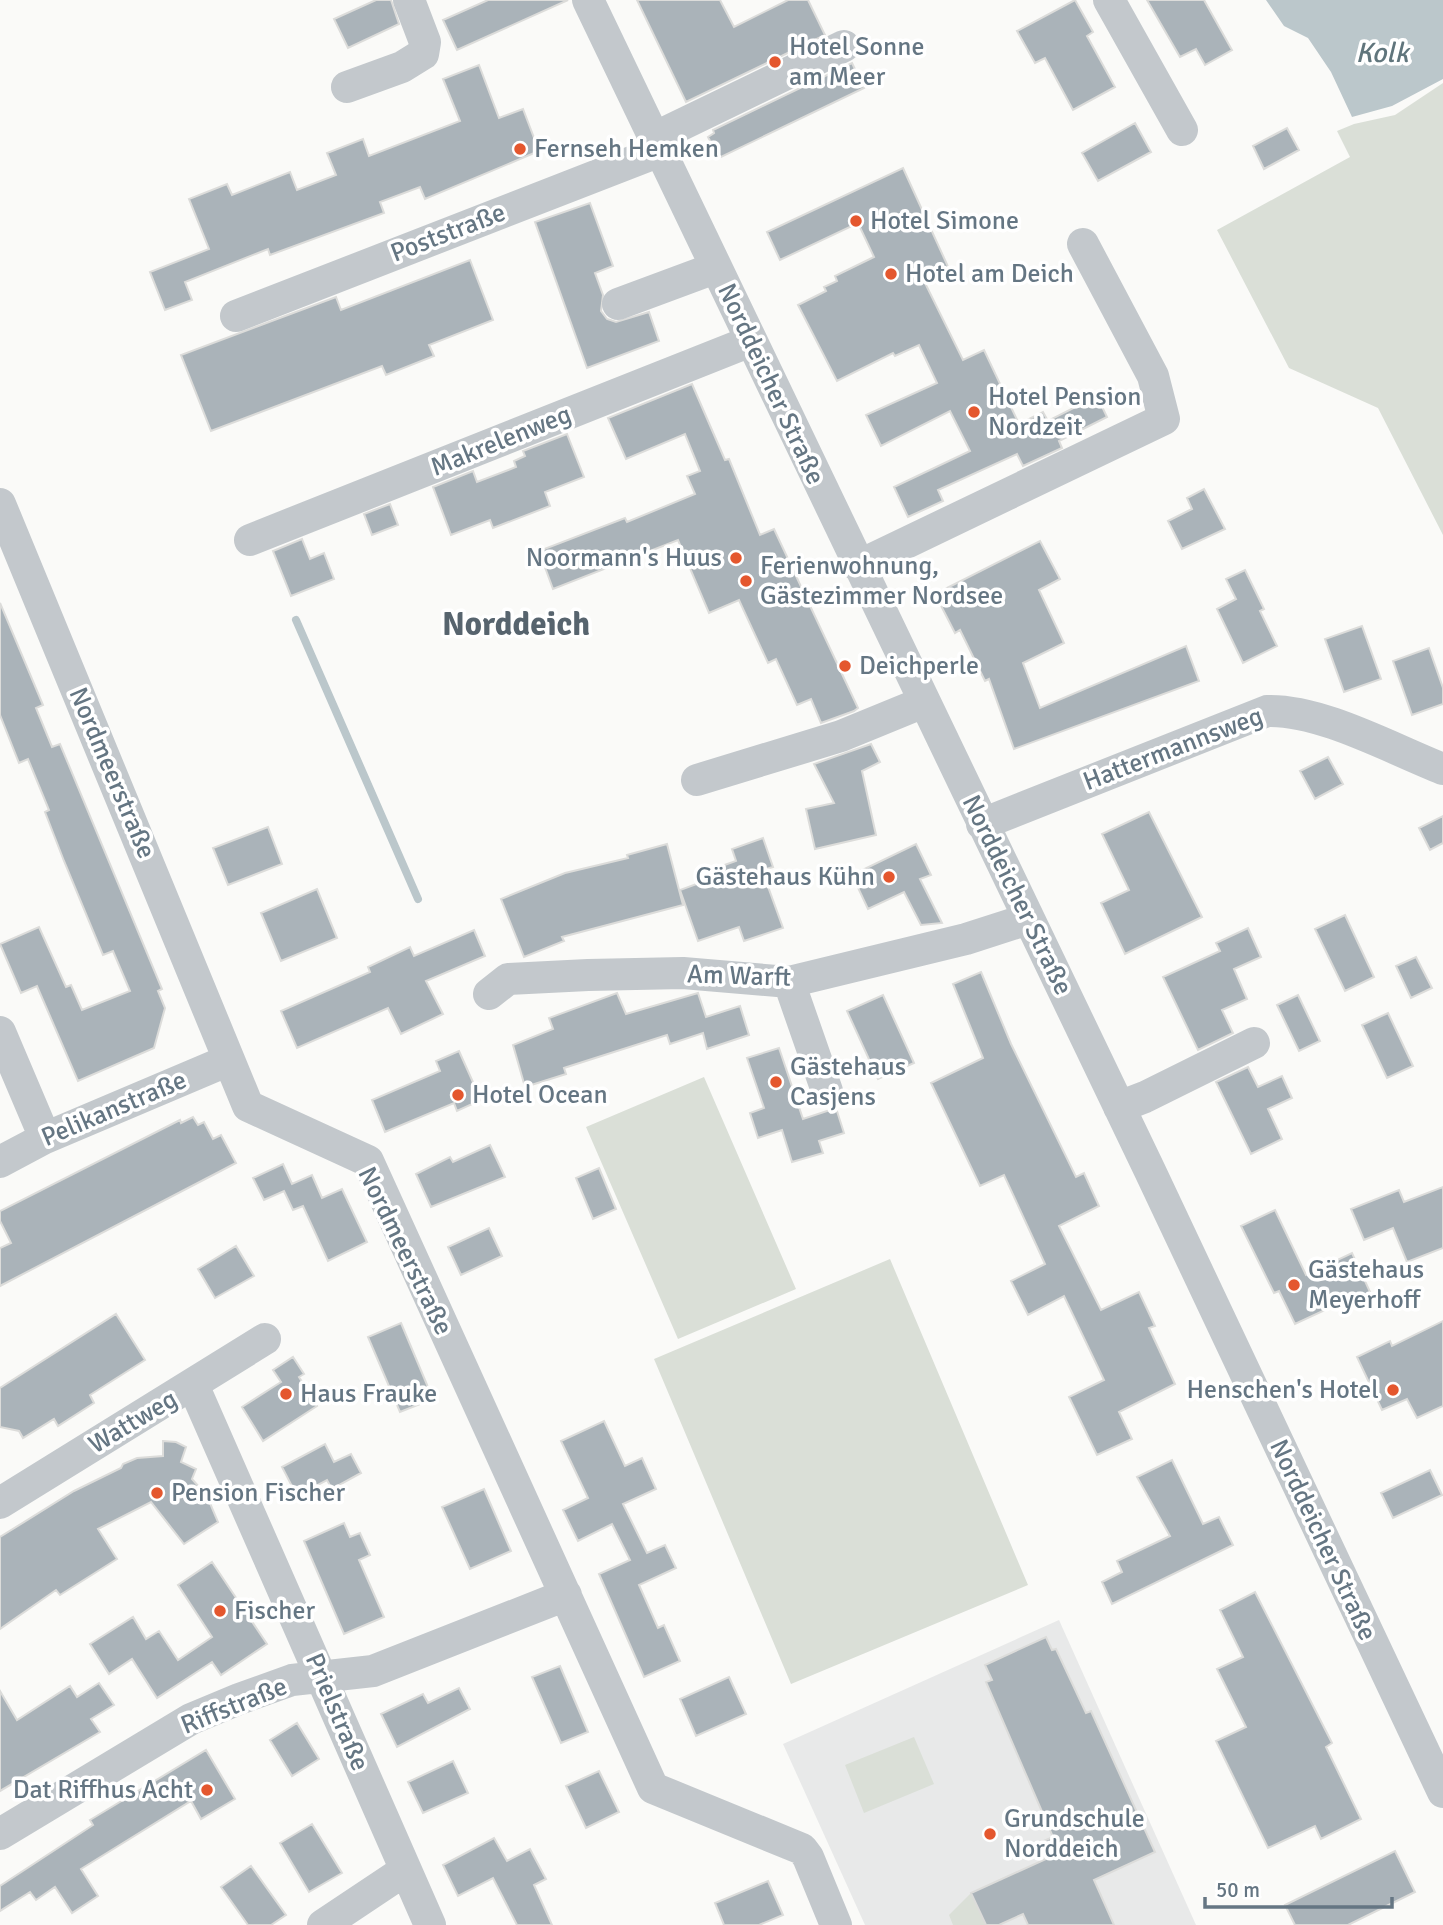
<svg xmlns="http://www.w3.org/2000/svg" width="1443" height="1925" viewBox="0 0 1443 1925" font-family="Signika,sans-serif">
<rect width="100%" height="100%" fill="#fafaf8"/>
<!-- built -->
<path fill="#e8e9e9" d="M1059,1620L1196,1925H865L783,1744Z"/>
<!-- green -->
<path fill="#dadfd7" d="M1443,83V535L1378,408L1289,368L1217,230L1350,157L1337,131L1354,124L1395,115Z
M704,1077L796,1289L678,1339L586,1127Z
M890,1259L1028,1585L791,1684L654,1359Z
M914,1737L934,1784L864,1813L845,1765Z
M971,1893L986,1925H953L949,1915Z"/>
<!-- water -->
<path fill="#bbc7cb" d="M1266,0H1443V79L1392,106L1352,117L1331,72L1308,38L1284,26Z"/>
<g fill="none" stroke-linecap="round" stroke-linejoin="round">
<!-- stream -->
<path stroke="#bbc7cb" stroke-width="8" d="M296,620L418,899"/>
</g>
<!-- building -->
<path fill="#aab3b9" stroke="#dcdcda" stroke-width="2" d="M376,0H391L399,24L348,48L334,19Z
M488,0H568L457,50L443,20Z
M637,0H720L734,27L788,0H808L825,35L686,102Z
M1075,0L1093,32L1087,36L1115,87L1073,110L1045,58L1035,63L1017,31Z
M1147,0H1204L1232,50L1205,65L1196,49L1180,57Z
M852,63L864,88L721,157L718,156L708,137L714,133L713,130Z
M479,65L499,118L523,109L539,151L425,199L420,187L380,202L384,213L270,255L268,249L185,282L192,300L165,310L150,272L209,249L189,199L227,184L232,195L290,172L297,190L336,175L327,153L363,139L369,156L460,121L443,79Z
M1135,123L1151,152L1098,181L1082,153Z
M1287,128L1299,150L1264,169L1253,146Z
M903,168L950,271L925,283L963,360L984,350L1019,424L1043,412L1048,421L1097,396L1107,417L1059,441L1062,448L1023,466L1017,454L938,490L943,501L908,517L894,487L970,451L950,411L881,446L866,415L937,383L919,345L895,356L893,353L837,381L798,305L826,291L824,287L837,281L835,276L874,257L858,223L780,260L767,232Z
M590,203L613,266L595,273L603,295L601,311L607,319L616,322L649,312L659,341L587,368L535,222Z
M470,260L493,320L429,345L434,356L386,375L382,366L211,431L181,355L336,297L341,310Z
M692,384L725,460L729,459L760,535L774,529L858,708L854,711L821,723L811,699L797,705L776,659L768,663L739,600L709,613L678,540L553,589L539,551L625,518L627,522L695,494L687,476L700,471L685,434L626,459L608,418Z
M567,434L584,477L545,492L550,506L493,528L490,520L451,535L433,487L473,471L477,482L516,467L514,461L525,456L523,451Z
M1204,489L1225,529L1182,549L1168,521L1192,509L1187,498Z
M390,504L398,525L372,535L364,514Z
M302,539L310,559L324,553L334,579L291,596L273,551Z
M1040,541L1060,579L1039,590L1064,643L1023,663L1040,708L1186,646L1199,681L1014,749L989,679L985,681L960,630L955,633L935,594Z
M1245,570L1264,609L1260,611L1277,646L1243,663L1217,609L1236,599L1226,579Z
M0,603L43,705L36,708L52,747L60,744L162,989L158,991L165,1008L154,1048L78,1081L37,986L21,993L0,944L39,927L66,987L71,985L82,1010L130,991L113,951L103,955L64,861L45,812L49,810L28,759L19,763L0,715Z
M1362,626L1381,679L1344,692L1325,639Z
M1429,648L1443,688V704L1412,715L1393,661Z
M871,744L880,762L862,771L876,835L815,849L806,809L834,803L814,764Z
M1328,757L1343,784L1315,799L1300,771Z
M1149,812L1202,917L1125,954L1101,903L1129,890L1102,834Z
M1443,816V843L1430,850L1419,828Z
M268,827L282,864L228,885L213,848Z
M763,838L773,867L762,870L783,928L744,941L739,927L698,941L680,890L721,875L719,867L736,861L732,849Z
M667,844L683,905L562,937L564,941L524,957L501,899L565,873L628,858L627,855Z
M916,844L931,875L920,879L942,923L921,925L904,892L868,909L852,875Z
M317,889L337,938L281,961L261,913Z
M1345,915L1374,977L1345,991L1315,929Z
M1248,928L1261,957L1234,969L1247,999L1222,1010L1233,1033L1198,1050L1163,977L1220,951L1216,943Z
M474,930L485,956L426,981L443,1014L401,1034L388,1008L297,1048L281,1011L370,972L368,967L410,947L414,956Z
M1416,957L1432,988L1411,998L1396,966Z
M981,972L1011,1044L1076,1177L1084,1173L1099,1206L1059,1226L1101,1310L1139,1292L1155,1326L1149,1328L1175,1384L1119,1412L1132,1439L1097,1455L1069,1397L1104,1380L1064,1296L1028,1315L1011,1281L1045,1264L1004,1175L980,1186L931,1083L983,1058L953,984Z
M617,993L626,1014L698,993L706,1017L740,1006L749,1035L707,1049L703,1033L670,1044L667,1035L564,1068L566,1074L525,1087L513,1045L553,1029L549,1018Z
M883,995L914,1063L878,1079L847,1011Z
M1298,995L1320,1041L1299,1051L1277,1005Z
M1388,1013L1413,1066L1387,1078L1362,1025Z
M779,1048L803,1119L836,1108L844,1133L819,1141L823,1153L792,1162L782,1130L758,1138L750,1113L764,1108L747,1058Z
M459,1051L481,1100L457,1111L454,1103L385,1132L372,1100L440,1071L436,1061Z
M1248,1067L1258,1087L1282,1076L1292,1098L1268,1109L1282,1139L1251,1154L1216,1082Z
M193,1117L198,1125L204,1122L213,1139L221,1135L236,1163L0,1286V1248L11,1243L0,1221V1211L180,1120L181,1123Z
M490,1145L505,1177L431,1207L416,1174L450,1157L453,1162Z
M283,1164L292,1184L312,1175L322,1198L342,1189L367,1242L328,1261L303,1206L293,1210L284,1191L264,1200L253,1178Z
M599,1168L616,1209L593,1219L576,1178Z
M1443,1187V1248L1407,1262L1393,1228L1364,1240L1351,1209L1399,1190L1404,1202Z
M1275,1210L1306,1275L1352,1253L1371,1294L1345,1307L1342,1302L1295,1324L1279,1291L1274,1293L1241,1226Z
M489,1228L502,1256L461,1275L448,1247Z
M236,1246L254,1276L215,1298L198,1269Z
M116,1314L145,1360L90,1395L94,1403L58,1426L54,1419L23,1438L19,1431L0,1427V1388Z
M1443,1321V1406L1417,1418L1407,1399L1382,1410L1357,1357L1390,1341L1392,1346Z
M401,1323L433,1399L400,1412L368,1337Z
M293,1357L304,1374L299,1377L317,1406L263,1441L242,1407L281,1382L273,1370Z
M604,1421L625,1466L642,1458L656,1489L623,1504L647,1553L665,1545L676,1568L639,1585L658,1628L664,1625L680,1661L644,1677L599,1574L630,1560L612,1524L578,1541L563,1510L588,1498L561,1441Z
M163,1441L176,1442L186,1447L181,1462L196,1469L192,1479L207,1496L218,1522L184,1544L151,1502L98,1529L117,1559L60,1595L56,1590L0,1629V1537L74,1491L121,1468L123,1464L137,1458L163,1456Z
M325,1444L334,1462L351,1454L361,1473L332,1489L327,1480L297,1496L282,1467Z
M1172,1460L1203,1524L1219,1517L1233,1545L1112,1604L1102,1582L1122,1572L1117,1561L1170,1536L1137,1477Z
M1430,1470L1442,1495L1393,1518L1381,1493Z
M484,1489L511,1551L470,1569L442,1507Z
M344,1523L350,1537L360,1533L370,1555L359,1560L384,1617L344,1634L304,1541Z
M212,1562L267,1644L221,1675L212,1662L157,1698L132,1659L109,1674L90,1644L133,1617L146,1639L159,1631L178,1660L212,1637L178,1585Z
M1255,1592L1332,1743L1326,1747L1361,1819L1321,1839L1315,1826L1268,1848L1216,1741L1246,1727L1217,1669L1243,1657L1220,1610Z
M1046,1637L1052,1650L1056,1649L1086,1713L1091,1711L1155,1852L1094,1880L1114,1925H1028L1023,1914L999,1925H986L971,1893L1046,1859L1039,1843L1053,1837L986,1682L992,1680L985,1665Z
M560,1666L588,1732L561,1743L532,1677Z
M729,1677L746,1714L696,1736L680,1699Z
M99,1683L114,1705L91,1719L100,1732L0,1791V1691L17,1720L70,1686L77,1697Z
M459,1688L470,1709L397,1747L381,1714L423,1694L428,1703Z
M297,1723L319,1759L292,1776L270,1740Z
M206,1750L235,1799L201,1819L191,1801L81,1869L98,1896L72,1913L55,1887L36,1900L30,1892L0,1911V1886L93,1825L90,1820Z
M453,1761L468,1793L423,1813L408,1782Z
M599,1771L619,1812L586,1828L566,1786Z
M312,1824L342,1873L309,1892L280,1843Z
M494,1838L507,1861L530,1849L546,1879L534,1885L552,1925H517L493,1878L458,1896L443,1865Z
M1395,1851L1415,1892L1348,1925H1295L1285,1905Z
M251,1866L286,1915L271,1925H248L221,1887Z
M768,1881L783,1915L759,1925H724L715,1903Z"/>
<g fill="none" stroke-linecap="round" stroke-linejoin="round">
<!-- minor -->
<path stroke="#c3c8cc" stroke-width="32" d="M588,0L1150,1171L1443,1792
M1109,0L1182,130
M347,87L402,67L423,54L425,42L409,0
M654,138L844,46
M618,304L715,268
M236,316L660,151
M0,504L248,1106L368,1161L653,1788L802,1849L808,1857L836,1925
M250,540L751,341
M858,566L1164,419L1153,376L1083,244
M697,780L841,736L924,702
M982,824L1267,711C1320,709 1392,749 1443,769
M789,982L827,1091
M489,994L508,979L588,975L683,973L789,982L966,939L1028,919
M0,1032L45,1138
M1119,1107L1145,1097L1254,1043
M0,1162L45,1138L229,1060
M193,1385L430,1925
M0,1503L265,1339
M0,1834L191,1719L239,1699L292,1680L373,1671L566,1595
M323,1925L404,1871"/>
</g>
<!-- markers -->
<g fill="#e4572e" stroke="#fff" stroke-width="2.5">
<circle cx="775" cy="62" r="7"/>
<circle cx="520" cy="149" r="7"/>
<circle cx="856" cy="221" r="7"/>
<circle cx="891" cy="274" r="7"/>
<circle cx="974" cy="412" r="7"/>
<circle cx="736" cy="558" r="7"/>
<circle cx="746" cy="581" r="7"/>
<circle cx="845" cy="666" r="7"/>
<circle cx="889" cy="877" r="7"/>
<circle cx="776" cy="1082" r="7"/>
<circle cx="458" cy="1095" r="7"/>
<circle cx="1294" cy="1285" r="7"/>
<circle cx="1393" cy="1390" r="7"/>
<circle cx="286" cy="1394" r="7"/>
<circle cx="157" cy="1493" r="7"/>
<circle cx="220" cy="1611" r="7"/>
<circle cx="207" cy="1790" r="7"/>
<circle cx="990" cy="1834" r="7"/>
</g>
<g text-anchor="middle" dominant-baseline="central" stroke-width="7" stroke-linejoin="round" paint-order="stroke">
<!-- poi labels -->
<g font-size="26" fill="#657683" stroke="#fff" text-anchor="start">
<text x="789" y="47">Hotel Sonne<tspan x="789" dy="30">am Meer</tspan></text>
<text x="534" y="149">Fernseh Hemken</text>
<text x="870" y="221">Hotel Simone</text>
<text x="905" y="274">Hotel am Deich</text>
<text x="988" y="397">Hotel Pension<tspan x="988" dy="30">Nordzeit</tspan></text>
<text x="722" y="558" text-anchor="end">Noormann's Huus</text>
<text x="760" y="566">Ferienwohnung,<tspan x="760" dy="30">Gästezimmer Nordsee</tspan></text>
<text x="859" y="666">Deichperle</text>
<text x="875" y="877" text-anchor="end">Gästehaus Kühn</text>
<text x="790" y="1067">Gästehaus<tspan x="790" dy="30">Casjens</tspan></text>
<text x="472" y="1095">Hotel Ocean</text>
<text x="1308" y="1270">Gästehaus<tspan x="1308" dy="30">Meyerhoff</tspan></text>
<text x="1379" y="1390" text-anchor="end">Henschen's Hotel</text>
<text x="300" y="1394">Haus Frauke</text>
<text x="171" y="1493">Pension Fischer</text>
<text x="234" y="1611">Fischer</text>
<text x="193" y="1790" text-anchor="end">Dat Riffhus Acht</text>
<text x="1004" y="1819">Grundschule<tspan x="1004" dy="30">Norddeich</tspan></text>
</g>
<!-- street labels -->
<g font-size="26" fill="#657683" stroke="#fff">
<text transform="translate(448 233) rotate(-21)">Poststraße</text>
<text transform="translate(771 384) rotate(65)">Norddeicher Straße</text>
<text transform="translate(501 441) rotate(-22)">Makrelenweg</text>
<text transform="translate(1173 749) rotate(-21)">Hattermannsweg</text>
<text transform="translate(112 773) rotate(67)">Nordmeerstraße</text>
<text transform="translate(1017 895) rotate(64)">Norddeicher Straße</text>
<text transform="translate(739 976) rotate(2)">Am Warft</text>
<text transform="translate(114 1109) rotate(-23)">Pelikanstraße</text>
<text transform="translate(405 1251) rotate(64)">Nordmeerstraße</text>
<text transform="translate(133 1422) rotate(-31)">Wattweg</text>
<text transform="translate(1323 1540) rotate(65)">Norddeicher Straße</text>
<text transform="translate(234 1706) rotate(-22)">Riffstraße</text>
<text transform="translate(337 1712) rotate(67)">Prielstraße</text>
</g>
<!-- water labels -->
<g font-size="28" font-style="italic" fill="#60757c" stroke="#fff">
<text x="1382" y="53">Kolk</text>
</g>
<!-- district labels -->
<g font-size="33" font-weight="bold" fill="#57646e" stroke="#fff">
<text x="516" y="624">Norddeich</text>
</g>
</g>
<!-- scale -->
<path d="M1205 1897v10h187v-10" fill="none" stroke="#657683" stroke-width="3.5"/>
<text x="1216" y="1897" font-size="21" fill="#657683" stroke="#ffffff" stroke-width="5" paint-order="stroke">50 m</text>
</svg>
